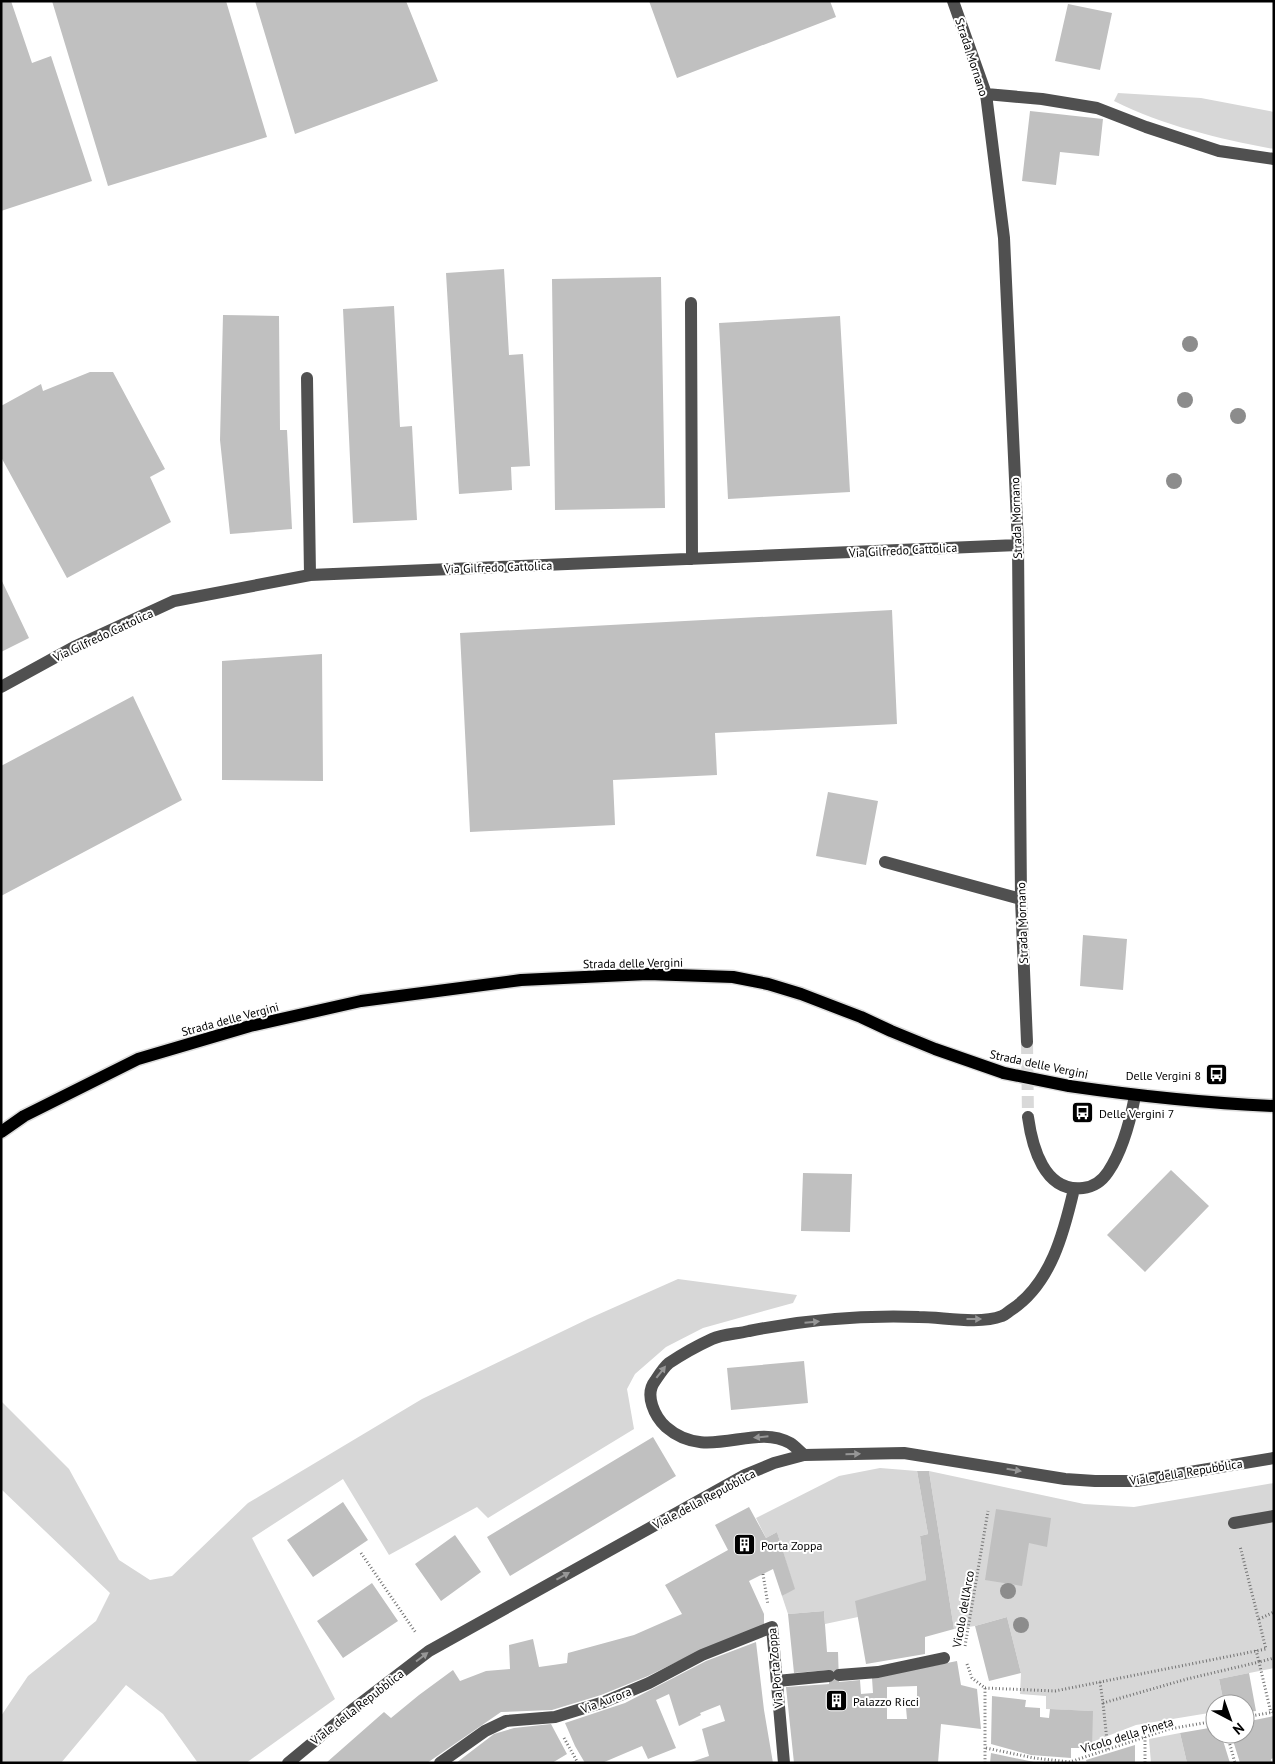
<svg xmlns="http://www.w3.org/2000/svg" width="1275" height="1764" viewBox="0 0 1275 1764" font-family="'PT Sans',sans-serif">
<rect width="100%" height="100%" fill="#fff"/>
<!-- green -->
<path fill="#d7d7d7" d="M1118,93L1201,98L1274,112V149C1220,139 1164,126 1114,101Z
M678,1279L797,1295L793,1303L703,1328L666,1347L635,1374L627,1389L634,1429L488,1518L477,1507L389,1555L343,1479L252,1538L335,1699L246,1763H198L163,1714L126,1685L61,1763H1V1716L28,1676L96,1621L110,1593L1,1489V1401L69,1469L119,1560L150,1580L172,1576L248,1503L422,1399L588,1319Z
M880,1468L917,1471L928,1534L920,1536L926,1580L858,1617L825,1624L824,1611L788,1614L782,1596L794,1588L777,1532L766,1538L756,1518L839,1476Z
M929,1471L1084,1504L1134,1507L1274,1483V1668L1219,1679L1224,1704H1215V1712L1136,1725L1092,1742V1711L1046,1709V1696L1020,1694L1021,1673L1007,1617L975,1626L954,1629Z
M1180,1733L1187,1763H1151L1149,1739Z"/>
<!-- building -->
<path fill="#c0c0c0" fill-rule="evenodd" d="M1,1H11L32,63L51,56L92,181L1,211Z
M52,1H226L267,137L108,186Z
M255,1H406L438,81L295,134Z
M649,1H830L836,17L677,78Z
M1068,4L1112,13L1100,70L1055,61Z
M1030,111L1103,119L1099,156L1060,152L1056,185L1022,181Z
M504,269L509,355L523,354L530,466L511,467L512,490L459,494L446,273Z
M661,277L665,508L555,510L552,279Z
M394,306L400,427L412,426L417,520L353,523L343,309Z
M223,315L279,316L280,430H287L292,529L230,534L220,440Z
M840,316L850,492L728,499L719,323Z
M90,372H113L165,469L150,477L171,522L67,578L1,457V406L41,384L43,391Z
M1,579L29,638L1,652Z
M892,610L897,724L715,733L717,775L613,780L615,825L470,832L460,633Z
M322,654L323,781L222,780V661Z
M133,696L182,800L1,896V766Z
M828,792L878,801L866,865L816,856Z
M1083,935L1127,939L1123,990L1080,986Z
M1171,1170L1209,1206L1145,1272L1107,1235Z
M803,1173L852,1174L850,1232L801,1231Z
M804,1361L808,1403L731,1410L727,1368Z
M653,1437L676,1476L510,1576L487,1537Z
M917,1471H929L954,1629L925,1637V1654L866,1664L855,1601L926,1580L920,1536L928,1534Z
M343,1502L368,1540L313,1577L287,1540Z
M749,1507L766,1538L777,1532L795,1589L782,1596L773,1569L749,1581L764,1614V1625L703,1649L648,1676L601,1695L552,1710L501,1712L427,1763H326L384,1712L391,1718L419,1695L453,1670L460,1681L486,1671L510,1669L509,1645L533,1639L539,1667L567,1663L568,1653L634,1635L682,1614L665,1585L728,1550L715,1525Z
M996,1509L1051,1518L1047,1547L1029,1543L1022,1586L985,1580Z
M455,1535L481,1572L441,1601L415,1564Z
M372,1583L398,1621L343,1658L317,1621Z
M824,1611L827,1652H838L839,1682L860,1680L861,1694L873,1693L872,1678L957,1661L961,1685L977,1689L981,1729L941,1724L938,1763H794L786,1687L829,1684V1670L794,1673L788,1614ZM917,1686V1707L906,1708L907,1719H887V1687Z
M1007,1617L1021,1673L989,1681L975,1626Z
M756,1642L764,1710L773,1763H688L709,1756L702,1729L725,1721L720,1705L700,1713L701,1715L679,1726L669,1694L656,1700L676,1748L648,1759L642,1746L602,1763H585L575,1746L565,1723L625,1703L706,1661Z
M1249,1673L1256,1711L1245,1712V1704H1224L1219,1679Z
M992,1696L1026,1700L1025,1707L1040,1708V1717L1049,1718L1050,1709L1093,1711L1092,1748H1071V1758L1031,1755L991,1744Z
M1274,1716V1758L1271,1759L1272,1763H1240L1231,1734H1245V1722Z
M551,1724L567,1754L552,1763H456L494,1734L514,1728Z
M1215,1727V1734H1221L1230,1763H1187L1180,1733Z
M1135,1745V1763H1087L1086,1760Z
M991,1753L1034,1762V1763H990Z"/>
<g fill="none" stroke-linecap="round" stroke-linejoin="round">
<!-- minor-tunnel -->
<path stroke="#d9d9d9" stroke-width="12" stroke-dasharray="12 6" stroke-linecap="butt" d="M1027,1042L1028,1117"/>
<defs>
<path id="major" d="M1069,1086C1138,1096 1204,1103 1274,1106
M1,1132L24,1116L138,1059L250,1026L361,1001L521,980L648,974L733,977L768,984L801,994L861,1017L891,1031L935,1049L1004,1073"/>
</defs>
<!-- major casing -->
<use href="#major" stroke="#dbdbdb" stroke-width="15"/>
<!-- path -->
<path stroke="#727272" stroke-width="3" stroke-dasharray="1 2.5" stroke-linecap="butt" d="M361,1553L416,1633
M763,1574L768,1605
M1259,1619L1274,1612
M965,1646L988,1511
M1256,1650L1259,1662L1274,1658
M967,1664L972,1678L985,1688V1763
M1100,1682L1103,1703L1187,1679L1259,1662L1271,1713
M985,1688L1055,1691L1266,1649L1240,1546
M1103,1703L1108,1750
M1245,1717L1274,1712
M1227,1734L1235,1763
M1145,1737V1763
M564,1738L578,1763
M986,1748L1034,1758L1070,1762L1169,1729L1215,1721"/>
<!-- minor -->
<path stroke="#505050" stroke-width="12" d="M953,1L986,94L1004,238L1018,545L1021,899L1027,1042
M986,94L1042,99L1097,108L1146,127L1219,151L1274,159
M691,303L692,559
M307,378L310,575
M1,687L74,647L174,601L310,575L1018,545
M885,862L1021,899
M1028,1117C1032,1146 1044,1193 1083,1188C1093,1187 1102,1181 1108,1172C1123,1150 1130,1122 1135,1096
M804,1455C799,1451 795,1446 790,1443C753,1422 707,1463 666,1427C655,1417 644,1395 655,1381C659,1375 664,1367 669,1363C681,1355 699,1345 712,1339C723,1334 737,1334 749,1331C804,1320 863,1315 919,1317C943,1317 978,1325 1002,1316C1005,1315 1008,1312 1011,1310C1051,1284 1064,1232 1074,1189
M1234,1523L1274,1516
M839,1675L878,1672L944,1658
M777,1681L829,1676
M288,1763L352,1710L429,1651L745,1475L774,1463L804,1455L904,1453L1065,1479L1095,1481H1136L1274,1458
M440,1763L485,1731L506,1721L555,1717L604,1702L649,1683L702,1655L772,1627L784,1763"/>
<!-- major -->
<use href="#major" stroke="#000" stroke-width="12"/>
<defs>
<path id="major-bridge" d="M1004,1073L1069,1086"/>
</defs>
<!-- major-bridge casing -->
<use href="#major-bridge" stroke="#dbdbdb" stroke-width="15" stroke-linecap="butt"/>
<!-- major-bridge -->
<use href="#major-bridge" stroke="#000" stroke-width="12"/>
</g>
<!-- trees -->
<g fill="#8c8c8c">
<circle cx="1190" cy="344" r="8"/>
<circle cx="1185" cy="400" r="8"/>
<circle cx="1238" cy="416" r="8"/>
<circle cx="1174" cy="481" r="8"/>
<circle cx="1008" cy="1591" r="8"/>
<circle cx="1021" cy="1625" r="8"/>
</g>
<!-- one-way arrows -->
<defs><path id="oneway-solid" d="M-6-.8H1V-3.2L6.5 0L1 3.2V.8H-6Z" transform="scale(1.25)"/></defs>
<g fill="#969696">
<use href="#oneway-solid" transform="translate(974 1319)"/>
<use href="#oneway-solid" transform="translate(812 1322) rotate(-5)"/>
<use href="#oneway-solid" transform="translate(661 1372) rotate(-52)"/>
<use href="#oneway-solid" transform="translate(761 1437) rotate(174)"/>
<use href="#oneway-solid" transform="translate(853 1454) rotate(-1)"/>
<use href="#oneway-solid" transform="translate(1014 1470) rotate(9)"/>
<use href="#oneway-solid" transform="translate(563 1576) rotate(-29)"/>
<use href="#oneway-solid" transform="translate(422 1657) rotate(-37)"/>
</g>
<!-- icons -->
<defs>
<symbol id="bus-square" viewBox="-11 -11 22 22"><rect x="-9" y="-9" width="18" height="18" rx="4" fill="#000" stroke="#fff"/><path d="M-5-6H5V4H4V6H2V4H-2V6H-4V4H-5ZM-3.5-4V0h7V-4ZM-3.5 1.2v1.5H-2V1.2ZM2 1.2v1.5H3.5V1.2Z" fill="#fff"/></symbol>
<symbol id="building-square" viewBox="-11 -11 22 22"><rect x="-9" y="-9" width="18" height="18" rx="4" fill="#000" stroke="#fff"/><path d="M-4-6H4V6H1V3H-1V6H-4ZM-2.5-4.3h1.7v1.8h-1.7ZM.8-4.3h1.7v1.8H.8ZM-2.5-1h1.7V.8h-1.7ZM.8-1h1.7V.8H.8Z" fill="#fff"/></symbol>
</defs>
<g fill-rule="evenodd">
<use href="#bus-square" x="1204" y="1062" width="25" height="25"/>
<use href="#bus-square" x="1070" y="1100" width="25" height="25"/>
<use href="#building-square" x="732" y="1532" width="25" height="25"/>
<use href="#building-square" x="824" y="1688" width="25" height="25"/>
</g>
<g text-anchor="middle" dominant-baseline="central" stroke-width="4" stroke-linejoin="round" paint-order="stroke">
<!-- street labels -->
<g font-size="12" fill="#000" stroke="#fff">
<text transform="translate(972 57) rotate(72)">Strada Mornano</text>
<text transform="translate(1016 518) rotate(-92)">Strada Mornano</text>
<text transform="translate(903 550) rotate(-3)">Via Gilfredo Cattolica</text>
<text transform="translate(498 567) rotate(-2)">Via Gilfredo Cattolica</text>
<text transform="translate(103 635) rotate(-25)">Via Gilfredo Cattolica</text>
<text transform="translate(1022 923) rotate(-92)">Strada Mornano</text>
<text transform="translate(633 963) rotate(-1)">Strada delle Vergini</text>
<text transform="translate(230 1019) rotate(-15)">Strada delle Vergini</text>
<text transform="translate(1039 1064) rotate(12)">Strada delle Vergini</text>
<text transform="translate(1186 1472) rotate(-9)">Viale della Repubblica</text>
<text transform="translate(704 1499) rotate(-28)">Viale della Repubblica</text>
<text transform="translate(963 1609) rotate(-80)">Vicolo dell'Arco</text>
<text transform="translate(775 1668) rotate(-95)">Via Porta Zoppa</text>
<text transform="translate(606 1700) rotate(-21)">Via Aurora</text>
<text transform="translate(357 1707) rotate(-38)">Viale della Repubblica</text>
<text transform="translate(1127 1735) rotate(-17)">Vicolo della Pineta</text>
</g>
<!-- poi labels -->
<g font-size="12" fill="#000" stroke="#fff" text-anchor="start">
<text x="1201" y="1075" text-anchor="end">Delle Vergini 8</text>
<text x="1099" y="1113">Delle Vergini 7</text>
<text x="761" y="1545">Porta Zoppa</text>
<text x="853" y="1701">Palazzo Ricci</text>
</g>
</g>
<!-- border -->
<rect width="1275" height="1764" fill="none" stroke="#000000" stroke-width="5"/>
<!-- north arrow -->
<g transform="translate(1230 1719) rotate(139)"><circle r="24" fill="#ffffff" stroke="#999999"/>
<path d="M0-4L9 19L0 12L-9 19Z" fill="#000000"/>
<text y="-8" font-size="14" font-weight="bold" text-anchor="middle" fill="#000000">N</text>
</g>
</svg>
